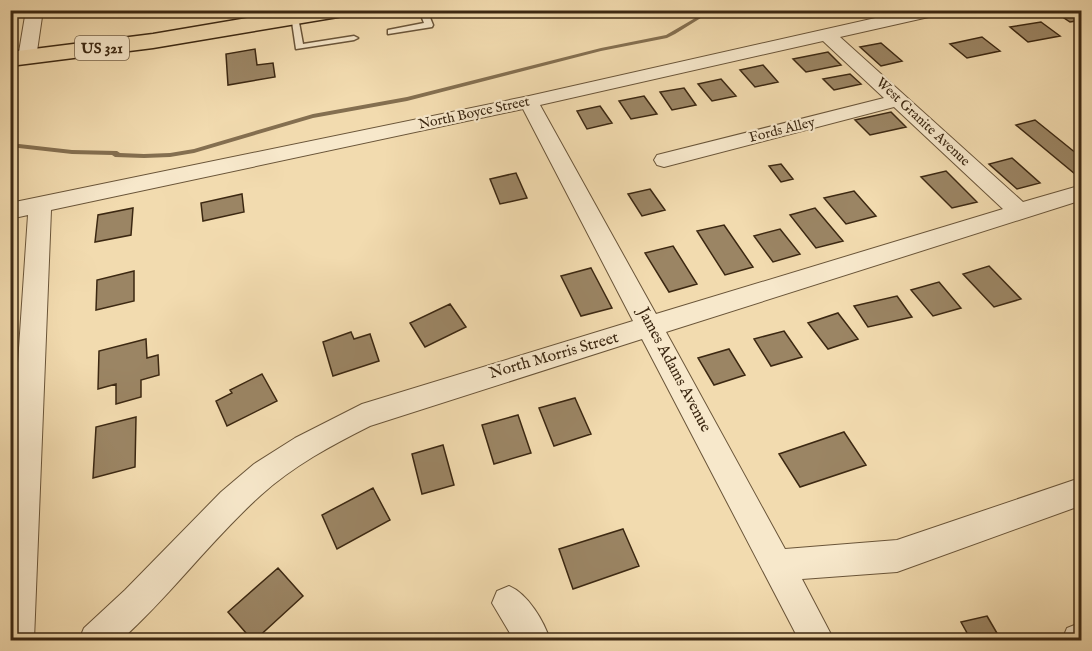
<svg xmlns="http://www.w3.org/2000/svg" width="1092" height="651" viewBox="0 0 1092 651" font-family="'IM FELL English',serif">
<rect width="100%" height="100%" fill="#f2dbaf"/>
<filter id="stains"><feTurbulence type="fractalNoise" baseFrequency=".00333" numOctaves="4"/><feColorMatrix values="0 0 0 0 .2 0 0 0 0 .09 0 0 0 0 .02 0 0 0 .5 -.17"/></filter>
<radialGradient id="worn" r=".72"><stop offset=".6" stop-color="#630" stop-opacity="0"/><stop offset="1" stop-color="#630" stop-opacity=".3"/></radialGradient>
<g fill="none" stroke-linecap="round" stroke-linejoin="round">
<!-- stream -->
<path fill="#846f50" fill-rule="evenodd" d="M709,10H717L704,16L675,34L667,38L601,51L407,101L313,118L194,153L170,157L144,158L115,157L112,155L72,154L10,147V143L72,150L117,151L120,153L144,154L170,153L194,149L313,114L407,97L601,48L666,35Z"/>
</g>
<!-- building -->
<path fill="#9b8564" stroke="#3c2812" stroke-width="1.5" d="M1052,10H1076L1082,14V20L1070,22Z
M1041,22L1060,36L1028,42L1010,27Z
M982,37L1000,51L967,58L950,44Z
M881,43L902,61L881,66L860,47Z
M255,49L257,65L273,63L275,77L228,85L226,54Z
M828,52L841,65L806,72L793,59Z
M763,65L778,82L755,87L740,70Z
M850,74L861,84L834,90L823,79Z
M721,79L736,96L712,101L698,84Z
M684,88L696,105L672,110L660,92Z
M644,96L657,114L631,119L619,101Z
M600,106L612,123L587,129L577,111Z
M891,112L906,127L870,135L855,120Z
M1035,120L1082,158V173L1075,174L1016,125Z
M1012,158L1040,183L1017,189L989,164Z
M781,164L793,179L781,182L769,166Z
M946,171L977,202L952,208L921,177Z
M516,173L527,198L500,204L490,179Z
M650,189L665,210L642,216L628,194Z
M854,191L876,216L846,224L824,198Z
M242,194L244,212L203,221L201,203Z
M133,208L131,235L95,242L98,215Z
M815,208L843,241L816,248L790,215Z
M724,225L753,267L725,275L697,231Z
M780,229L800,254L773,262L754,236Z
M673,246L697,284L669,292L645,253Z
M989,266L1021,299L994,307L963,274Z
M591,268L612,308L581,316L561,276Z
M134,271V301L96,310L97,280Z
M939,282L961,308L933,316L911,290Z
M897,296L912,317L868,327L854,306Z
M450,304L466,327L425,347L410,323Z
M838,313L858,339L828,349L808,323Z
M784,331L802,357L771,366L754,339Z
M351,332L354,339L370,334L379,361L333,376L323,342Z
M146,339L147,358L158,355L159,375L141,380V397L116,404V384L98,389L99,351Z
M729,349L745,375L714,385L698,358Z
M262,374L277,401L227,426L216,401L232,393L230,390Z
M575,398L591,434L554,446L539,408Z
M518,415L531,453L494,464L482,425Z
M136,417L135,467L93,478L96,427Z
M844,432L866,465L800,487L779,454Z
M443,445L454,485L422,494L412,454Z
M373,488L390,520L337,549L322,515Z
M623,529L639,566L573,589L559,549Z
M278,568L303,596L255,640H252L228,612Z
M987,616L1001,640H971L961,622Z"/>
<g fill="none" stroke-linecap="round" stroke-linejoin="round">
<defs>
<path id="lane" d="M419,10H427L433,25L432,27L388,34V30L424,23Z
M291,15L298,17L303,44L354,36L358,38L354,40L296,49Z"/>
<path id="street" d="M26,10H43L36,58L27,63L18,58Z
M911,10H944L942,14L840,37L1023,202L1082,185V200L666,332L785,549L897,540L1074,480L1082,482V510L1074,508L897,572L802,579L834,640H799L642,339L370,426C332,445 293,466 261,495C211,540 171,595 121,640H79L84,628L125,590L221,492L254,464L295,438L362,404L633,321L523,109L51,210L34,640H10V481L28,215L10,219V203L529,96ZM823,41L884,98L657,155L654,160L657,165L664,167L894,107L1003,209L656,314L540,105Z
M509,586C528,594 544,621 550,640H514L492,603L497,591Z
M1082,622V640H1062L1067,628Z"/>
<path id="primary" d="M295,10H349L346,15L338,17L153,48L10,66V52L153,34Z"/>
</defs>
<!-- lane casing -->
<use href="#lane" stroke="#6a5539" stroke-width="3"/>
<!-- street casing -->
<use href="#street" stroke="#6a5539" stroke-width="2"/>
<!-- primary casing -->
<use href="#primary" stroke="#3c2812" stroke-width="3"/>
<!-- lane -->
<use href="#lane" fill="#f7e8cb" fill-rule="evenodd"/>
<!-- street -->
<use href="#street" fill="#f7e8cb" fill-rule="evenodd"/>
<!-- primary -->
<use href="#primary" fill="#f2dbaf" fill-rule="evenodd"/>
</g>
<g text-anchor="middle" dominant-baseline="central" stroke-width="4.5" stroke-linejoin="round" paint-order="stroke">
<!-- far-street labels -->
<g font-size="14" fill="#3c2812" stroke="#f7e8cb">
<text transform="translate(474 113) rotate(-12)">North Boyce Street</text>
<text transform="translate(923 122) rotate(43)">West Granite Avenue</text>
<text transform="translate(782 130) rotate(-14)">Fords Alley</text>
</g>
<!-- shield labels -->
<rect fill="#f7e8cb" stroke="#74624a" stroke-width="1.5" x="75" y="36" width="54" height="24" rx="4.5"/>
<g font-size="15" font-weight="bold" fill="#3c2812">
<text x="102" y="48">US 321</text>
</g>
<!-- street labels -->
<g font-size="16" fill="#3c2812" stroke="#f7e8cb">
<text transform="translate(554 356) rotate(-16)">North Morris Street</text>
<text transform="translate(674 370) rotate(62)">James Adams Avenue</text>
</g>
</g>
<!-- margin -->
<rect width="1092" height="651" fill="none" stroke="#f2dbaf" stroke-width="36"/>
<rect x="12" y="12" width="1068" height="627" fill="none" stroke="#3c2812" stroke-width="3"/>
<rect x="18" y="18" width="1056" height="615" fill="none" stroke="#3c2812" stroke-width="1.5"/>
<rect width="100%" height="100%" filter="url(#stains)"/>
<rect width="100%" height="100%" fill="url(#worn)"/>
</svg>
